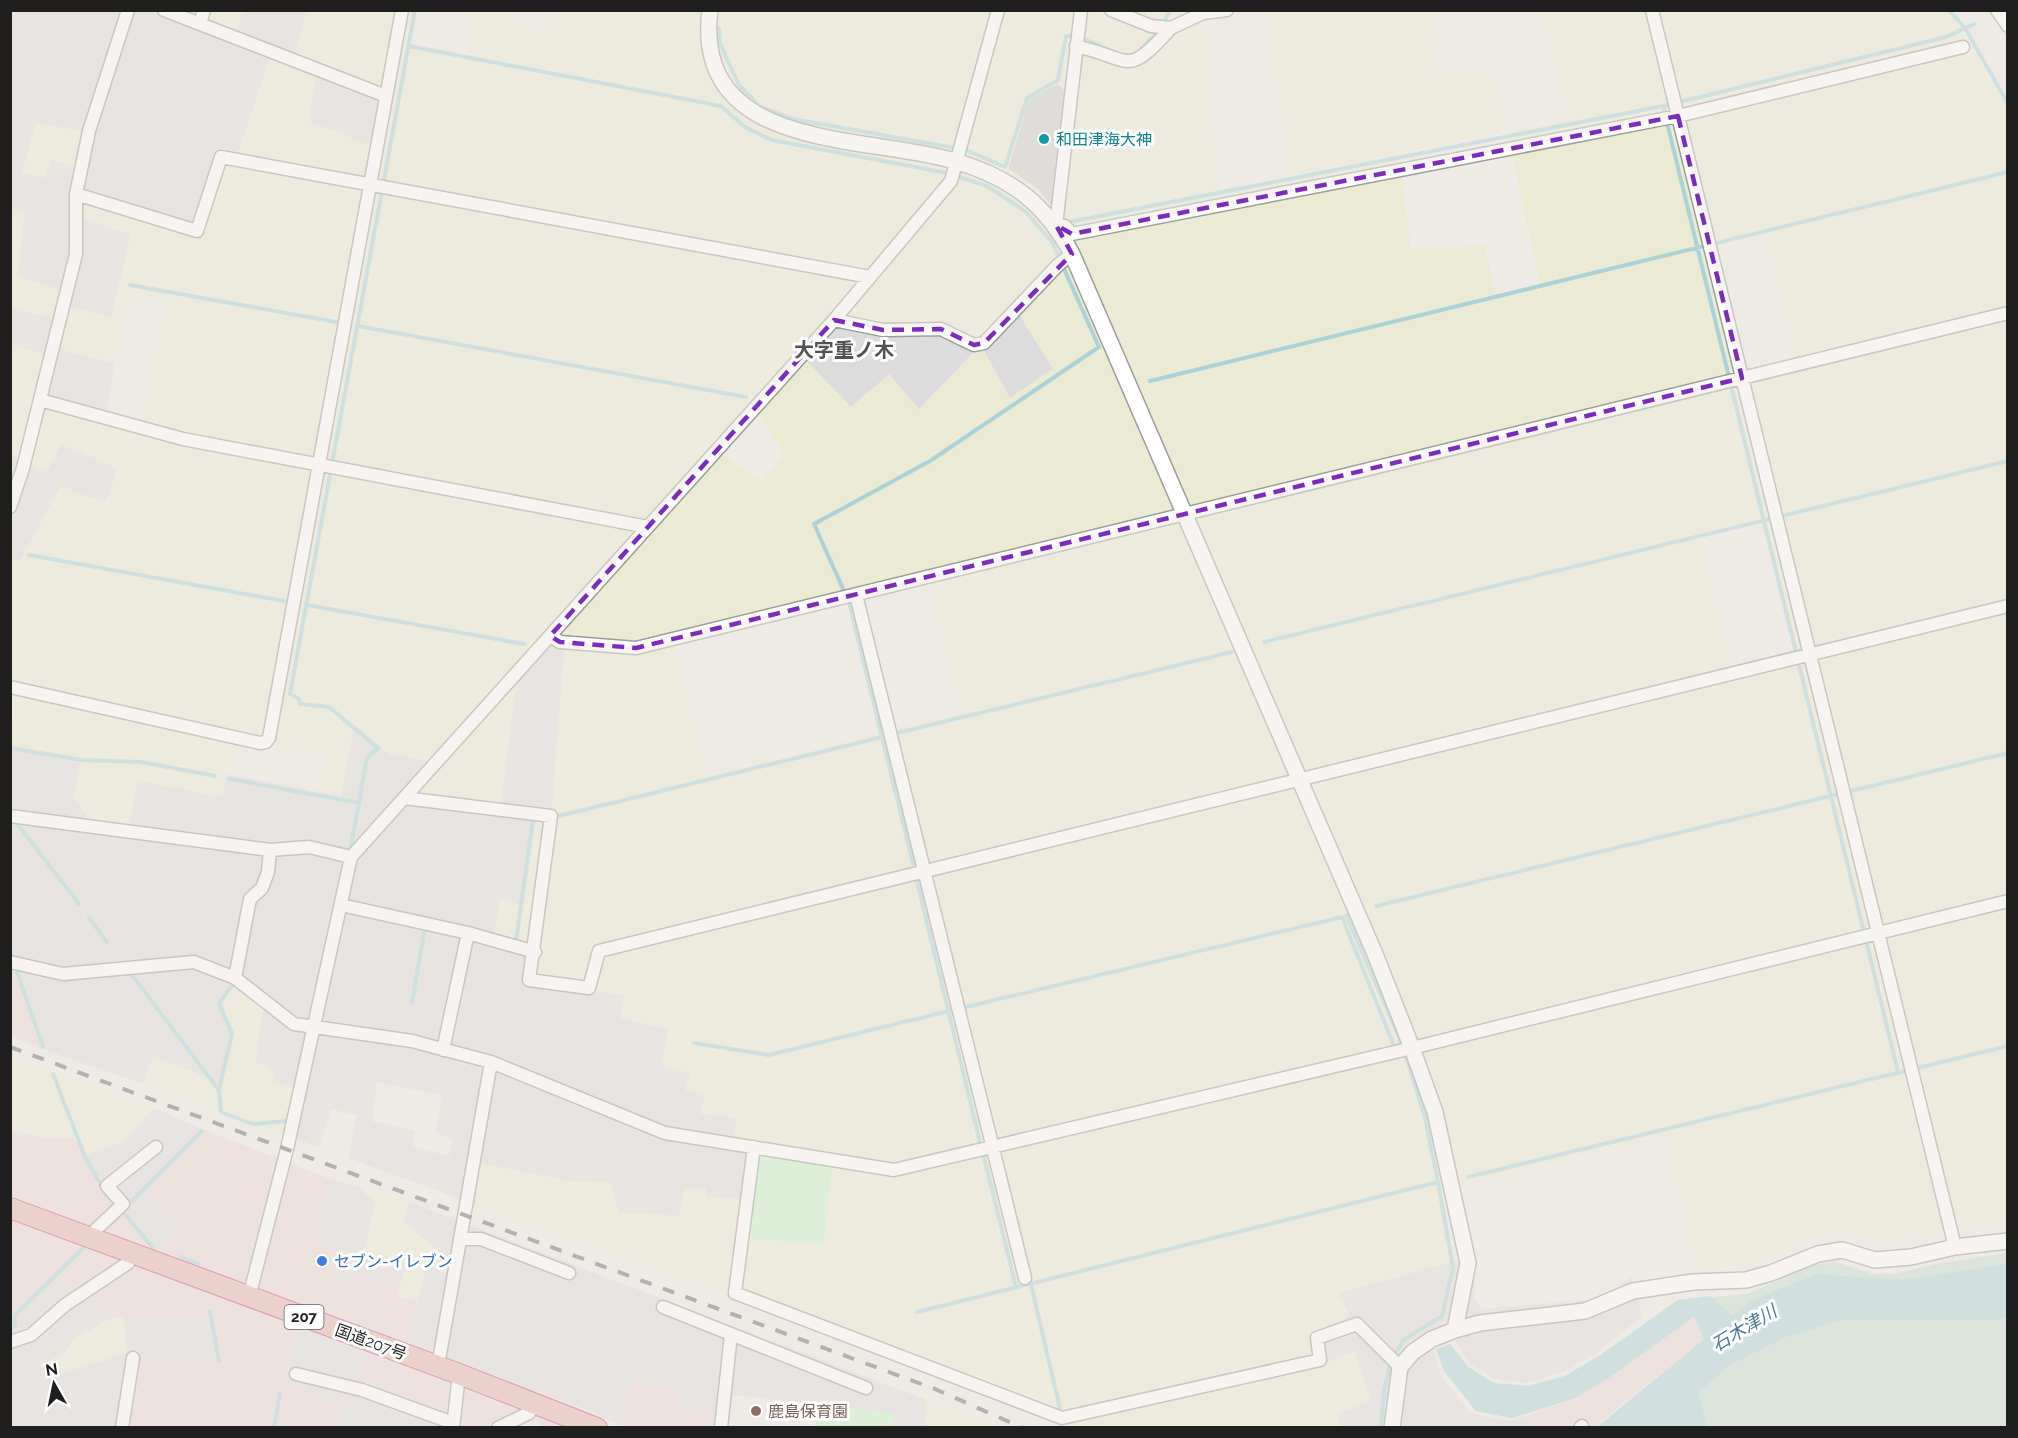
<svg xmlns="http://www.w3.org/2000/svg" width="2018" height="1438" viewBox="0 0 2018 1438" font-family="Raleway,'Noto Sans JP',sans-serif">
<rect width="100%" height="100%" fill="#eeebe6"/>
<!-- residential -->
<path fill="#dddcdc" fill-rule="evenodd" d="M11,11H209L237,32L242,11H307L294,54L390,94L378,148L308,121L238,154L198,236L80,216L131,235L111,318L60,349L115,363L105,421L35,400L47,356L11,344V309L54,318L61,290L18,277L24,213L11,208ZM83,132L77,168L51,159Z
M1014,306L1053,369L1010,398L984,351L972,354L919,409L851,408L800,354L833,317Z
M60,444L118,468L106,503L61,486L20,561L11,558L10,456L20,460Z
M542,641L565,645L551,819L536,818L524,905L539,950L531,984L625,995L621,1018L669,1029L690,1073L705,1097L736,1118L755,1152L748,1200L705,1197L706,1189H684L680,1216L619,1213L610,1183L568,1181L479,1163L476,1205L348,1158L357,1115L331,1109L319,1147L286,1135L273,1084L255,1062L263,1007L222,1003L235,1034L222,1084L154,1056L143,1084L40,1048L15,965L11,964L10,749L80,763L74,797L90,820L129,827L137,780L223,797L227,774L341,796L354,724L389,754L441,763L416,796L501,805L518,666ZM377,1082L442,1095L436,1133L452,1139L449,1156L413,1147L414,1131L372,1121Z
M154,1108L203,1129L145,1186L181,1228L157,1251L103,1188L86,1156L122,1142Z
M330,1179L358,1186L376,1202L364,1251L406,1265L400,1286L352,1274L349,1282L336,1278L313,1241Z
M409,1202L927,1400L925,1427H892L894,1413L723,1394L722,1417L677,1408L678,1388L628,1382L623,1427L588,1410L408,1347L417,1300L427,1267L451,1271L402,1220Z
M1475,1256L1474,1297L1481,1309L1597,1299L1632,1277L1642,1317L1598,1352L1563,1372L1526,1383L1496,1379L1472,1365L1453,1339L1433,1349L1441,1376L1472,1414L1511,1421L1529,1415L1533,1427H1341L1336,1414L1371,1401L1355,1352L1320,1365L1311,1334L1350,1315L1337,1293Z
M57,1276L79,1299L92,1293L110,1319L74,1339L65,1353L38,1367L126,1353L124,1317L142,1315L215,1319L221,1359L125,1427H11L10,1323Z
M295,1323L366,1348L457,1417L456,1427H336L343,1403L286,1385Z"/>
<!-- commercial -->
<path fill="#edd7d9" d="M10,964L15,965L40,1048L11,1036Z
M203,1129L330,1179L313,1241L343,1252L336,1278L349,1282L352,1274L400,1286L398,1297L417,1300L408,1347L157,1251L11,1199L10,1131L41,1137H72L86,1156L103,1188L157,1250L181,1228L145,1186Z
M11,1217L295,1323L286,1385L344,1403L336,1427H125L137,1359H221L215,1319L142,1315L110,1319L92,1294L79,1299L57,1276L11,1323Z
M1694,1317L1704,1339L1594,1427H1533L1529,1415L1575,1398L1607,1379Z
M366,1348L578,1427H541L534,1416L507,1427H456L457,1417L358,1380Z
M628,1381L679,1388L677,1408L722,1417L720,1427H623Z"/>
<!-- religious -->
<path fill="#cdcdcd" d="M1057,84L1072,95L1060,216L1008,169L1029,99Z"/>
<!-- farmland -->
<path fill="#ebead3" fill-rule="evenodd" d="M561,10L1197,11L1202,17L1220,193L1289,180L1269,11H1432L1429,68H1493L1508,131L1569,120L1543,11H1947L1955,20L2008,111L2007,1220L1887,1240L1849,1231L1828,1233L1754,1263L1697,1268L1666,1136L1442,1191L1455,1261L1337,1293L1350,1315L1312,1334L1320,1365L1355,1351L1371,1401L1337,1414L1341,1427H1070L816,1328L476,1205L478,1163L568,1181L611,1183L619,1213L679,1216L684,1189L706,1188L705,1197L748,1200L755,1152L734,1136L736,1118L699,1114L705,1097L685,1090L690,1073L661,1065L668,1029L620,1018L624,995L531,984L539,950L493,936L501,899L524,905L536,818L551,819L565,645L542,641L518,666L501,806L416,796L441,763L389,754L354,724L341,796L318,790L323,755L232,738L223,797L137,780L129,827L90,820L74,797L80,763L11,749V728L18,686L11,683L10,558L20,561L61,486L105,503L118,469L61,444L47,472L11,456V344L47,356L35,399L139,431L166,301L131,292L115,363L60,349L69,307L111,317L131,235L79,216L78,198L198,236L225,152L238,154L270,56L316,76L309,121L377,148L389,94L294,54L307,11H415L409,44L465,56L473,11H503L537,36ZM1057,84L1072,95L1059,215L1039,190L1008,168L1029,99ZM1507,131L1541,288L1496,297L1485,245L1411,250L1399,154ZM1764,233L1798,367L1738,382L1704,247ZM1014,306L1053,369L1010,398L984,351L972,354L919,409L889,374L851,407L800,354L833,317L885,328L942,326L975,341ZM754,406L784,455L761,482L715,449ZM1761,519L1795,653L1732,668L1698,534ZM929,580L961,712L706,775L674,643Z
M209,11H242L237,32L205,23Z
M36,122L84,132L77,168L51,159L45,179L22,173Z
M10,208L24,213L18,276L61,290L54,318L11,309Z
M235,983L263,1007L256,1062L274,1070L273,1084L296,1086L286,1135L143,1084L153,1056L222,1084L235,1034L222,1003Z
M10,1056H11L154,1108L122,1142L86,1156L72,1137H41L11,1131Z
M358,1186L409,1202L402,1220L452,1263L451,1272L427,1267L417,1300L398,1297L406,1265L364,1251L375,1203Z
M124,1317L126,1353L59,1375L37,1366L65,1353L74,1339L110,1319Z
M927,1400L991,1427H925Z"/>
<!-- wetland -->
<path fill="#c5dbce" d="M2007,1253V1282L1744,1315L1693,1317L1607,1379L1575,1398L1512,1418L1476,1411L1444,1371L1436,1349L1450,1344L1468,1367L1494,1383L1528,1386L1565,1376L1599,1356L1678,1300L1747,1294L1817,1264L1836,1262L1873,1274H1895L1936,1264Z
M2007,1301V1427L1632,1428L1800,1310Z"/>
<!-- park -->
<path fill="#c9f4c8" d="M755,1152L832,1164L824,1245L743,1238Z
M816,1405L894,1413L892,1427H814Z"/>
<!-- water -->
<path fill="#abd2d7" d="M2007,1264V1317L1995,1320H1841L1786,1337L1728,1366L1698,1393L1707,1427H1597L1704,1339L1694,1317L1607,1379L1575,1398L1512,1418L1476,1411L1444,1371L1436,1349L1450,1344L1468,1367L1494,1383L1528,1386L1565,1376L1599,1356L1678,1300L1710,1296L1732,1315L1753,1300L1817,1274L1903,1280Z"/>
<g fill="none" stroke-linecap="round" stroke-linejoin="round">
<!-- stream -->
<path stroke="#abd2d7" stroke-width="4" d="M1949,10L1965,28L2008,104
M1164,22L1170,10
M719,28L720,44L739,85L760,107L793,119L955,148
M1082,38L1122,55H1135L1157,33
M409,46L721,106L746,128L772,140L947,173L987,186L1025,211L1052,242L1099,347L930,461L814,524L844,591
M1663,106L1898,1072
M966,150L1005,167L1027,98L1058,80L1066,36H1071
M1069,222L1663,106L1946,37L1974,24
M130,285L336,322
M358,326L746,397
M1150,381L2008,172
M29,555L284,601
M849,602L913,864
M307,605L524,644
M1264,642L2008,461
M897,733L1232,652
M10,748L81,760L141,762L215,776
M230,779L359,803
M552,815L559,816L882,737
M16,822L79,904
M340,848L350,851L367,758L378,748L329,707L300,704L299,699L290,694L415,10
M917,881L980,1142
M1376,906L2008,753
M1346,915L1400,1039L1399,1048
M89,918L107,942
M516,941L533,819
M10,952L13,958
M129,971L218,1089
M17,972L43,1047
M234,983L219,1003L232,1034L219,1089L221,1112L253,1124L287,1121
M412,1003L425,927
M966,1007L1342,917L1396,1051
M694,1043L769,1055L949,1011
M1402,1056H1406L1425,1118L1438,1182
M53,1074L85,1157L103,1189
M984,1157L1016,1287
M1468,1177L2008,1046
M127,1206L202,1131
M121,1210L154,1249
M180,1257L199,1264
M1029,1276L1061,1413
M210,1311L219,1361
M917,1312L1438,1182L1453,1268L1442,1316L1405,1339L1396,1352
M10,1328L15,1326L14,1316L84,1247
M274,1428L280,1394
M1381,1428L1384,1390L1390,1366"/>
<defs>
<path id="minor" d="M164,10L386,96
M1081,10L1056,225L1065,226L1072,234L1678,116L1963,47
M1111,10L1151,26L1171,28L1203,13L1227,10
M1652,10L1955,1247
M1997,10L2008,26
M200,24L204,10
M1076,46C1133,59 1125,79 1171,28
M76,194L197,231L221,157L870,277
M834,320L883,330L941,329L974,345L984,343L1058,265L1072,254
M40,400L183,439L648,527
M10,507L23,468L76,254V194L89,131L128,10
M856,595L1025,1278
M550,636L560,642L636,648L2008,313
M10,687L260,743L266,742L269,738L402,10
M404,798L551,816L529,980L589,988L599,951L2008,606
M10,816L270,850L309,847L351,857
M341,905L468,933
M10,962L63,974L194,962L235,978L294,1024L412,1041L491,1062L665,1133L894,1170L1412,1048L2008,901
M235,978L250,899L262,888L268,872L270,850
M443,1050L468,933L535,952
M754,1147L735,1293L1062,1418L1320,1360L1317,1338L1357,1324L1400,1367
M88,1237L123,1204L107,1186L156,1147
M460,1239H481L569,1273
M249,1297L287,1149L351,857L834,320L951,181L998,10
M663,1307L866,1388
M10,1342L31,1335L65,1305L128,1263L132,1254
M438,1366L491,1062
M296,1374L362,1390L453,1423
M122,1428L133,1358
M453,1428L459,1374
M498,1428L529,1413L533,1401
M721,1428L731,1334
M1580,1428L1582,1426"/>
<path id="tertiary" d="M710,10C692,154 869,134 958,162C1013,179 1045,204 1072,254L1375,954L1412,1048L1435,1112L1468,1263L1455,1330
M1392,1428L1400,1367L1413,1352L1432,1339L1455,1330L1480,1323L1585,1311L1633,1291L1693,1282L1746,1280L1771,1273L1818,1254L1842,1250L1875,1260L1911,1257L1955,1247L2008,1241"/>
<path id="trunk" d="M10,1208L459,1374L597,1428"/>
</defs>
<!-- minor casing -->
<use href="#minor" stroke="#9c9c9c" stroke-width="15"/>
<!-- tertiary casing -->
<use href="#tertiary" stroke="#9c9c9c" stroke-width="18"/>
<!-- trunk casing -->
<use href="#trunk" stroke="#c83779" stroke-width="22"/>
<!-- minor -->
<use href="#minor" stroke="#fff" stroke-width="12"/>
<!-- tertiary -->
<use href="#tertiary" stroke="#fff" stroke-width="15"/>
<!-- trunk -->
<use href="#trunk" stroke="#e8b0a9" stroke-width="20"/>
<!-- rail -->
<path stroke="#6d6d6d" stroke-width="4" stroke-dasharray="12 12" stroke-linecap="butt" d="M10,1047L935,1389L1023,1428"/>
</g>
<!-- marked area -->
<path d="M0 0H2018V1438H0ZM1678,116L1742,378L636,648L560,642L550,636L834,320L883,330L941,329L974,345L984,343L1072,254L1056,225L1072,234Z" fill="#eeebe6" fill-opacity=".55" fill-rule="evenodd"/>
<path fill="none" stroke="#7b2cbf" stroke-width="4.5" stroke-dasharray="12 8" stroke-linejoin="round" d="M1678,116L1742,378L636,648L560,642L550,636L834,320L883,330L941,329L974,345L984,343L1072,254L1056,225L1072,234Z"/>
<!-- markers -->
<circle fill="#0f9aa8" stroke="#fff" stroke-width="2" cx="1044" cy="139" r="6"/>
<circle fill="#3f7fe0" stroke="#fff" stroke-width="2" cx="322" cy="1261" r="6"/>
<circle fill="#8d6e63" stroke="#fff" stroke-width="2" cx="756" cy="1411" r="6"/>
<g text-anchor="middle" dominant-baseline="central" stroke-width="6" stroke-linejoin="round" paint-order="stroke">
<!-- shield labels -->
<rect fill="#fff" stroke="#626262" stroke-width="1.5" x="284.5" y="1305" width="39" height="24" rx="4.5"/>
<g font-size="15" font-weight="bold" fill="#1f1f1f">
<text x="304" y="1317">207</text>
</g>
<!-- culture labels -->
<g font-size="16" fill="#0d838f" stroke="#fff" text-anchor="start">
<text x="1056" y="139">和田津海大神</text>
</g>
<!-- shop labels -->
<g font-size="16" fill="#366cbe" stroke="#fff" text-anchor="start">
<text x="334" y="1261">セブン-イレブン</text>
</g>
<!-- street labels -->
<g font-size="16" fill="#1f1f1f" stroke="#fff">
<text transform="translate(371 1342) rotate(20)">国道207号</text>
</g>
<!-- education labels -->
<g font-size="16" fill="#785e54" stroke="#fff" text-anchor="start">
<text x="768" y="1411">鹿島保育園</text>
</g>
<!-- water labels -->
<g font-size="18" font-style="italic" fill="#4e7a96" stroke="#fff">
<text transform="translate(1744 1328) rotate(-31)">石木津川</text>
</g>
<!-- quarter labels -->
<g font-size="20" font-weight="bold" fill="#525252" stroke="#fff">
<text x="844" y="350">大字重ノ木</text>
</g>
</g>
<!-- border -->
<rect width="2018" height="1438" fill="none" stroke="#1f1f1f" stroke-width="24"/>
<!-- north arrow -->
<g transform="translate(54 1384) rotate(351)" stroke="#ffffff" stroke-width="4.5" paint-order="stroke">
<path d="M0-4.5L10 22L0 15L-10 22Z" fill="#1f1f1f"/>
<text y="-9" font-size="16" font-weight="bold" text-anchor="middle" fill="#1f1f1f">N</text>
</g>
</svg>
